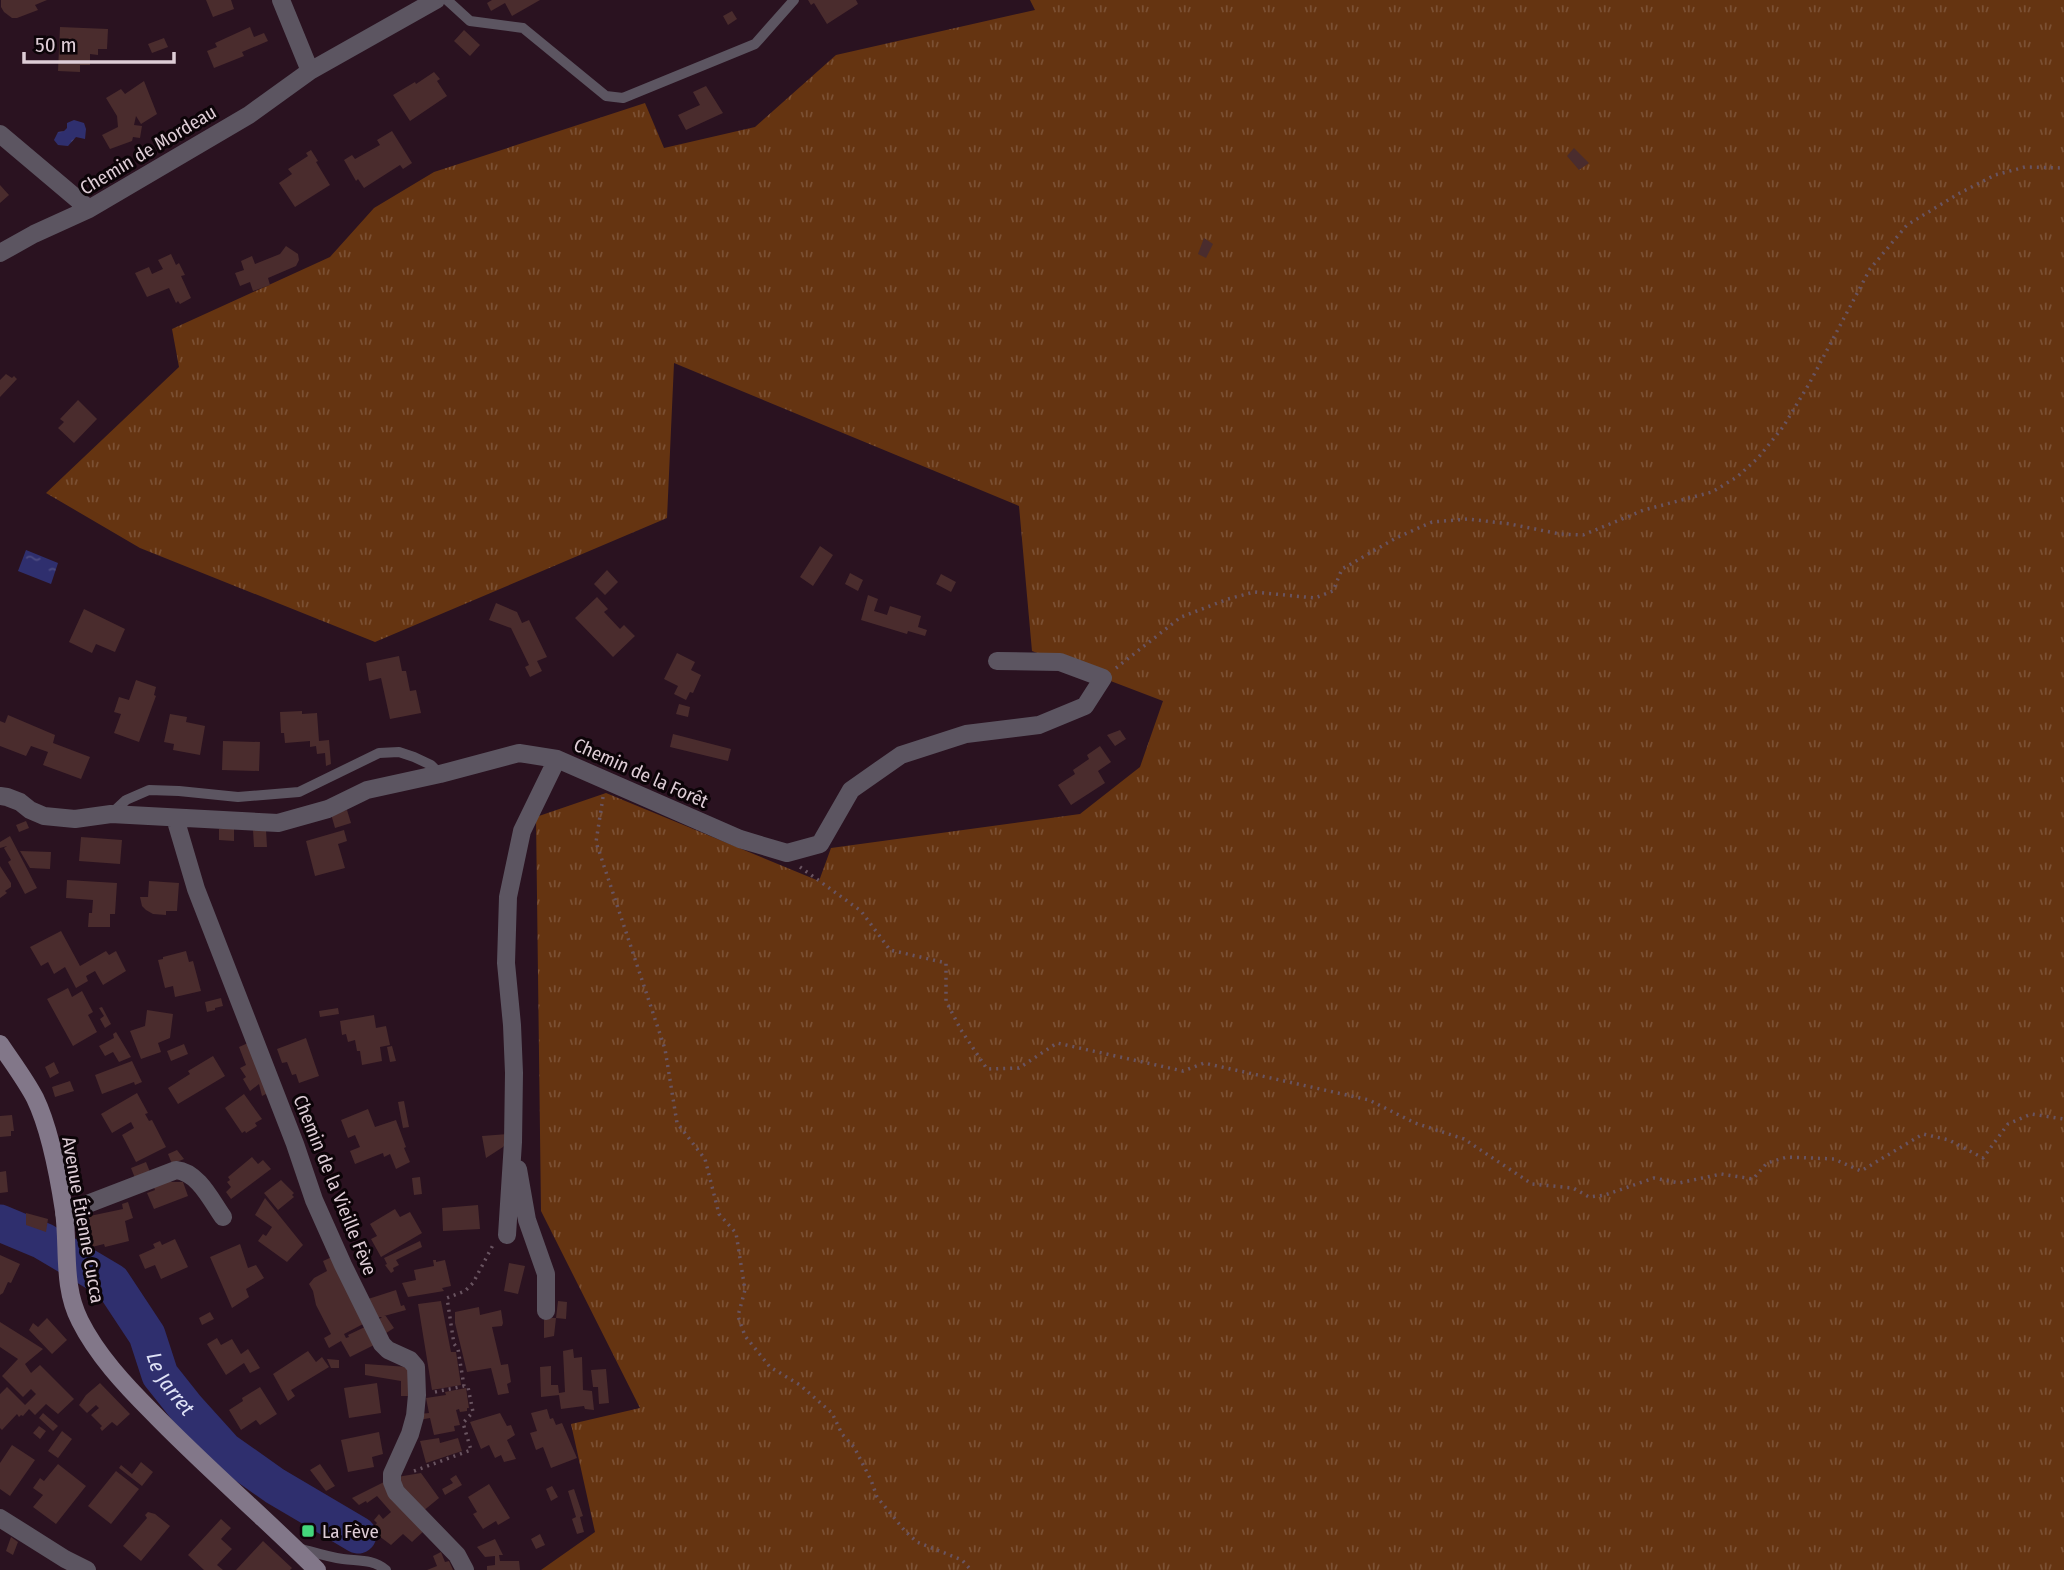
<svg xmlns="http://www.w3.org/2000/svg" width="2064" height="1570" viewBox="0 0 2064 1570" font-family="'Fira Sans Condensed',sans-serif">
<defs>
<pattern id="grass-tufts" width="24" height="20" patternUnits="userSpaceOnUse" patternTransform="scale(1.75)"><rect width="24" height="20" fill="#653411"/><path d="M3 7l-1-3M5 7V3M7 7l1-3M15 17l-1-3M17 17v-4M19 17l1-3" fill="none" stroke="#7b5033"/></pattern>
<pattern id="water-ripples" width="26" height="14" patternUnits="userSpaceOnUse" patternTransform="scale(1.75)"><rect width="26" height="14" fill="#2f2f6e"/><path d="M2 4q2-2 4 0t4 0M15 11q2-2 4 0t4 0" fill="none" stroke="#4d4c82"/></pattern>
</defs>
<rect width="100%" height="100%" fill="#2a1220"/>
<!-- grass -->
<path fill="url(#grass-tufts)" d="M1030,0H2064V1570H541L595,1532L571,1424L640,1408L541,1211L536,817L606,793L819,881L831,848L1080,814L1140,767L1163,701L1032,651L1019,506L674,363L667,518L375,642L140,548L46,493L179,367L172,329L330,257L374,208L434,172L645,103L664,148L755,127L836,55L1035,10Z"/>
<!-- water -->
<path fill="url(#water-ripples)" d="M74,120L84,123L86,129L85,139L76,137L68,146L58,145L54,140L58,132L64,131L67,128V123Z
M26,550L58,563L51,584L18,571Z"/>
<g fill="none" stroke-linecap="round" stroke-linejoin="round">
<!-- river -->
<path stroke="#2f2f6e" stroke-width="37" id="s1" d="M0,1223L43,1241L112,1282L147,1335L160,1375L187,1409L224,1450L275,1486L358,1535"/>
</g>
<!-- building -->
<path fill="#4a2c2d" d="M1,0H47L35,5L38,10L17,18H12L4,12L1,7Z
M206,0H231L234,9L213,17Z
M492,0H540L512,16L505,3L491,11L487,3Z
M808,0H856L858,4L827,24L814,3L811,5Z
M732,11L737,19L728,25L723,16Z
M60,27L108,29L107,49H98V55L90,54V65H80V72L58,71Z
M250,27L254,37L264,33L268,41L242,52L244,56L214,68L207,51L217,47L215,43Z
M464,30L480,45L470,56L454,41Z
M164,38L168,47L152,53L148,44Z
M434,72L440,79L437,81L447,96L410,121L393,95L415,82L416,84Z
M144,81L157,114L141,124L136,116L134,125L142,126L140,138L133,137L132,141L110,149L102,135L118,127L117,116L106,98L121,89L125,94Z
M706,86L723,113L686,130L678,115L700,105L693,92Z
M392,131L412,163L403,169L400,165L364,188L358,179L356,181L344,160L352,155L355,159L380,145L377,140Z
M1574,148L1589,163L1579,170L1567,156Z
M311,150L318,161L316,162L330,185L295,207L279,183L292,174L288,169L308,156L306,153Z
M0,185L9,195L0,203Z
M1204,238L1213,244L1206,258L1198,254Z
M286,246L298,254L299,260L296,266L268,278L270,285L253,291L250,282L240,286L235,273L244,270L241,261L252,256L255,264L280,254Z
M171,254L176,265L179,263L185,275L181,276L191,298L180,304L178,301L176,303L169,288L147,297L135,273L149,267L152,274L163,269L158,260Z
M6,374L12,378L14,376L17,379L0,397V380Z
M78,400L97,419L74,443L58,428L64,422L60,419Z
M820,546L833,555L813,586L800,577Z
M607,570L618,582L605,595L594,584Z
M850,573L863,580L858,591L845,584Z
M941,574L956,582L951,592L936,584Z
M868,595L878,599L874,611L887,615L890,606L921,616L918,627L927,630L925,636L908,631L907,634L861,620Z
M597,597L608,609L604,612L620,629L624,625L635,636L613,657L575,618Z
M496,603L517,612L522,623L529,620L547,657L537,661L542,671L530,677L525,667L529,665L511,628L489,620Z
M84,609L125,629L115,652L96,644L92,653L69,642Z
M677,653L695,662L691,670L701,675L693,693L690,692L686,700L674,694L678,686L664,679Z
M399,656L402,671H406L410,691L416,690L421,713L390,719L381,678L369,681L366,663Z
M136,680L156,687L154,695L156,696L139,742L114,733L121,714L114,712L119,697L129,700Z
M679,704L690,707L688,717L676,714Z
M302,711V714L317,713L319,741L329,740L331,764L326,766L325,753L317,754L316,746L310,747V741L285,743L284,733H281L280,712Z
M170,714L187,717L186,722L205,726L200,755L173,750L174,744L164,742Z
M8,715L55,735L53,743L90,757L81,779L43,765L48,752L31,746L26,756L0,746V721L5,723Z
M1120,730L1126,739L1115,746L1107,735Z
M673,734L731,749L728,761L670,747Z
M223,741L260,742L259,771L222,770Z
M1100,746L1111,762L1098,771L1105,783L1071,805L1058,785L1075,774L1073,770L1089,759L1087,755Z
M347,810L351,823L335,828L331,814Z
M26,821L29,828L19,832L16,825Z
M219,829H234V841L219,840Z
M253,830H266L267,847H254Z
M344,830L347,841L338,844L345,868L315,876L306,841Z
M10,836L37,888L25,894L8,862L11,860L4,848L7,846L0,848V842Z
M81,837L122,840L120,864L79,861Z
M20,851L51,852L50,869L30,868Z
M0,866L11,883V887L5,891L7,893L0,898Z
M67,880L117,883L115,914H110V927H88L89,913H92L93,900L66,898Z
M149,881L179,883L177,911H166V915L153,914L146,910L142,906L140,897H148Z
M61,931L80,966L106,951L109,955L116,951L126,971L103,985L95,971L86,976L88,981L76,988L65,967L54,974L48,962L41,966L30,947Z
M186,951L189,962L193,961L201,991L175,997L173,986L165,988L158,960L163,959V957Z
M68,988L72,997L82,991L93,1012L88,1015L97,1032L73,1046L47,999Z
M221,998L223,1006L215,1008V1010L207,1012L205,1002Z
M102,1007L111,1024L105,1028L100,1019L104,1016L99,1008Z
M338,1008L339,1014L320,1017L319,1011Z
M147,1010L173,1014L170,1038L158,1043L161,1052L141,1059L130,1031L145,1026Z
M374,1015L376,1028L386,1026L390,1045L380,1047L382,1061L362,1065L360,1051H357L355,1040L348,1042L346,1034L342,1035L340,1021Z
M116,1032L131,1057L119,1062L113,1052L105,1056L99,1046L114,1038L113,1034Z
M306,1038L319,1076L299,1083L296,1074L292,1075L287,1062L282,1063L277,1049Z
M248,1043L268,1093L262,1096L259,1084L250,1091L243,1079L246,1077L240,1068L246,1065L239,1047Z
M184,1044L188,1054L171,1061L167,1051Z
M392,1046L396,1061L390,1062L387,1047Z
M213,1056L225,1076L178,1104L168,1088L190,1074L188,1071Z
M132,1061L142,1082L135,1085L134,1082L102,1094L95,1075Z
M54,1062L59,1073L50,1078L45,1067Z
M70,1081L74,1091L55,1097L52,1087Z
M137,1093L148,1113L145,1114L149,1121L152,1120L166,1147L136,1162L122,1135L134,1128L131,1122L112,1133L101,1114Z
M244,1094L262,1119L255,1123L257,1126L246,1133L245,1131L242,1133L225,1108Z
M404,1101L409,1127L403,1128L398,1102Z
M368,1109L375,1127L396,1120L406,1147L404,1148L410,1162L396,1169L390,1154L384,1157L383,1153L355,1164L350,1151L360,1147L355,1135L348,1138L341,1120Z
M310,1110L312,1117L307,1118L311,1128L304,1130L298,1114Z
M12,1115L14,1131H11V1136L0,1137V1116Z
M508,1134V1140L503,1147L486,1158L482,1136Z
M177,1150L184,1159L172,1164L168,1154Z
M252,1157L258,1164L263,1160L271,1169L231,1199L226,1192L231,1187L227,1182L230,1180L228,1177Z
M146,1162L150,1172L135,1178L131,1168Z
M6,1171L8,1192L0,1193V1172Z
M420,1177L422,1194L414,1195L412,1178Z
M169,1178L171,1182H183L188,1196L154,1209L147,1193L155,1190L153,1185Z
M281,1180L294,1193L292,1195L294,1197L278,1210L264,1193Z
M265,1198L303,1245L287,1262L258,1241L263,1234L266,1236L272,1227L255,1215Z
M128,1202L133,1218L125,1221L129,1241L105,1247L104,1244L92,1247L85,1217L123,1209L122,1204Z
M478,1205L480,1229L443,1231L442,1208Z
M395,1209L400,1217L410,1212L422,1233L381,1257L371,1239L377,1236L370,1224Z
M26,1213L48,1219L46,1232L26,1225Z
M175,1239L188,1267L161,1279L155,1265L145,1269L139,1255L155,1248L153,1244L160,1241L162,1245Z
M420,1241L422,1247L396,1260L399,1265L393,1268L394,1271L391,1273L385,1265L387,1264L384,1258Z
M240,1244L248,1268L256,1265L264,1278L246,1289L249,1297L232,1308L210,1257Z
M0,1255L20,1264L11,1283L8,1282L3,1293L0,1295Z
M332,1257L365,1323L344,1334L346,1338L349,1337L348,1335L367,1326L376,1344L350,1357L341,1341L329,1348L324,1338L331,1334L316,1305L313,1291L309,1284L314,1278L327,1271L323,1261Z
M433,1260H436V1262L445,1260L451,1286L442,1288L444,1291L408,1297L402,1283L416,1280L414,1270L434,1266Z
M509,1263L525,1266L518,1294L504,1291Z
M396,1290L401,1306L404,1305L406,1310L373,1319L365,1300Z
M441,1301L451,1352H456L461,1385L432,1390L418,1304Z
M558,1301L567,1302L566,1319L556,1318Z
M479,1307L480,1315L501,1310L503,1323L502,1326L492,1327L501,1365L508,1364L511,1382L507,1384L509,1393L498,1395L491,1368L467,1372L455,1323V1312Z
M210,1312L214,1319L202,1325L199,1318Z
M385,1315L394,1328L383,1335L375,1322Z
M47,1318L67,1340L52,1354L29,1330L33,1323L38,1327Z
M544,1318H556L554,1336L544,1338Z
M0,1322L43,1349L25,1364L31,1373L40,1365L74,1399L58,1414L46,1404L35,1415L29,1409L23,1416L21,1415L19,1417L17,1414L2,1430L0,1428V1394L7,1387L25,1405L36,1394L31,1389L23,1397L2,1376L18,1359L0,1347Z
M217,1338L221,1345L232,1339L241,1354L248,1349L260,1368L250,1373L244,1363L226,1375L207,1344Z
M573,1349L574,1358L582,1357L583,1390L592,1391L594,1410L585,1409L584,1406L561,1409L559,1395L541,1397L540,1367L551,1366V1385H558L559,1393L565,1392L563,1351Z
M308,1351L316,1362L322,1357L329,1367L291,1390L295,1396L288,1401L273,1374Z
M327,1359L339,1360V1368H331Z
M365,1364L408,1367L411,1381L407,1380L412,1382V1396H401V1381L365,1375Z
M606,1369L609,1403L599,1404L598,1387H593L591,1370Z
M100,1383L130,1414L117,1426L112,1422L102,1431L100,1428L102,1426L91,1415L99,1408L96,1405L87,1413L79,1405L86,1395Z
M377,1383L381,1413L349,1418L344,1388Z
M260,1387L277,1414L260,1425L256,1420L241,1430L229,1410L243,1401L242,1398Z
M466,1388L469,1408H467V1411L460,1412L459,1409L456,1410L460,1425L454,1426L455,1431L434,1435L430,1418L419,1420L420,1414L429,1413L426,1398L446,1395L445,1392Z
M547,1409L550,1419L553,1418L556,1425L562,1423L577,1458L551,1468L543,1447L536,1450L530,1433L537,1431L531,1413Z
M43,1413L58,1426L53,1431L39,1418Z
M500,1413L507,1426L511,1425L515,1435L507,1440L516,1459L504,1462L501,1455L495,1458L489,1445L481,1449L470,1422Z
M39,1426L46,1431L40,1439L33,1433Z
M62,1431L72,1439L58,1458L48,1451Z
M379,1432L383,1454L372,1457L374,1467L348,1472L341,1440Z
M439,1438L440,1443L458,1438L462,1451L426,1463L420,1441Z
M12,1445L35,1460L10,1496L0,1489V1463Z
M141,1462L153,1472L142,1486L119,1468L121,1465L132,1474Z
M58,1464L86,1486L56,1524L33,1507L43,1495L33,1488L40,1478L44,1481Z
M320,1464L335,1486L326,1491L310,1470Z
M116,1471L139,1489L111,1524L88,1506Z
M421,1473L439,1498L422,1512L400,1490L397,1477Z
M456,1475L462,1485L445,1495L442,1489L453,1483L450,1479Z
M384,1482L426,1529L412,1542L403,1534L391,1545L371,1530L377,1523L374,1520L379,1514L383,1519L391,1512L377,1496L367,1503L366,1501L359,1505L352,1498Z
M489,1484L510,1518L498,1525L496,1521L483,1529L473,1514L477,1512L468,1497Z
M552,1486L558,1497L551,1501L546,1489Z
M574,1489L583,1516L580,1517L584,1532L577,1534L572,1519L576,1517L568,1491Z
M148,1512L155,1514L170,1526L141,1561L123,1546L147,1518L145,1515Z
M221,1519L231,1528L221,1539L232,1549L217,1565L223,1570H204L188,1555Z
M540,1534L545,1545L536,1549L531,1539Z
M11,1537L18,1542L13,1555L6,1551Z
M495,1539L503,1555H499L500,1561H519L520,1570H487V1566L495,1565V1556L485,1557L477,1547Z
M263,1541L292,1568L290,1570H236Z
M441,1552L445,1562L449,1561L453,1570H427L437,1566L433,1556Z"/>
<g fill="none" stroke-linecap="round" stroke-linejoin="round">
<!-- path -->
<path stroke="#695460" stroke-width="3.5" stroke-dasharray="2 5" stroke-linecap="butt" d="M1116,668L1181,617L1228,599L1254,592L1315,598L1333,591L1342,569L1396,538L1432,522L1468,519L1510,524L1560,534L1583,535L1644,510L1712,492L1737,477L1758,458L1783,427L1809,384L1870,269L1907,225L1958,194L1995,175L2025,167L2064,168
M603,797L596,842L665,1049L677,1123L705,1159L719,1214L736,1233L745,1290L738,1316L745,1336L770,1367L800,1385L832,1413L842,1434L854,1447L871,1480L877,1497L905,1531L917,1542L962,1560L971,1570
M800,867L861,911L890,950L946,963V1001L961,1030L987,1069L1019,1068L1057,1043L1183,1071L1204,1063L1369,1100L1415,1123L1464,1139L1532,1184L1573,1188L1589,1197L1605,1195L1654,1178L1679,1183L1721,1174L1753,1179L1767,1163L1787,1157L1834,1159L1861,1171L1923,1134L1949,1140L1983,1158L2008,1124L2031,1114L2064,1119
M435,1392L464,1386
M414,1471L471,1450L463,1423L473,1412L468,1387L464,1386L458,1349L454,1344L447,1298L465,1291L473,1283L493,1245"/>
<!-- service -->
<path stroke="#5c5561" stroke-width="10" d="M447,0L470,21L523,28L606,96L623,98L755,44L794,0
M111,814L126,800L149,790L179,791L238,797L299,792L379,753L399,752L414,757L431,765L440,774
M298,1548C313,1552 328,1557 343,1559C359,1561 373,1559 386,1570"/>
<!-- minor -->
<path stroke="#5c5561" stroke-width="18" d="M281,0L310,71
M0,134L89,209
M0,253L34,234L89,209L249,115L310,71L436,0
M0,796L7,797L20,802L30,810L44,816L75,819L111,814L278,823L328,809L367,790L440,774L519,753L557,759L740,839L787,853L820,844L851,790L901,755L966,734L1039,725L1085,706L1103,678L1060,662L997,661
M175,818L196,889L295,1144L314,1200L343,1265L382,1344L388,1350L410,1360L416,1367L417,1395L415,1416L410,1434L392,1474V1482L396,1492L457,1555L465,1570
M518,1169L527,1220L546,1274V1311
M64,1213L176,1170C198,1172 211,1200 223,1217
M507,1235L513,1142L514,1073L512,1025L506,963L508,897L522,831L557,759
M0,1518L65,1559L87,1570"/>
<!-- secondary -->
<path stroke="#827789" stroke-width="18" d="M0,1044C12,1062 25,1079 35,1098C49,1127 59,1178 64,1211C69,1248 62,1286 80,1321C97,1355 125,1385 152,1412C205,1467 263,1516 317,1570"/>
</g>
<!-- markers -->
<rect fill="#43d77b" stroke="#0c0408" stroke-width="2.5" x="301" y="1524" width="14" height="14" rx="3.5"/>
<g text-anchor="middle" dominant-baseline="central" stroke-width="6" stroke-linejoin="round" paint-order="stroke">
<!-- street labels -->
<g font-size="19" fill="#decdd6" stroke="#0c0408">
<text transform="translate(148 150) rotate(-31)">Chemin de Mordeau</text>
<text transform="translate(641 773) rotate(24)">Chemin de la Forêt</text>
<text transform="translate(335 1185) rotate(68)">Chemin de la Vieille Fève</text>
<text transform="translate(83 1220) rotate(80)">Avenue Étienne Cucca</text>
</g>
<!-- poi labels -->
<g font-size="19" fill="#decdd6" stroke="#0c0408" text-anchor="start">
<text x="322" y="1531">La Fève</text>
</g>
<!-- water labels -->
<g font-size="21" font-style="italic" fill="#dfe2f6" stroke="#0c0408">
<text stroke="none"><textPath href="#s1" startOffset="245">Le Jarret</textPath></text>
</g>
</g>
<!-- scale -->
<path d="M24 52v10h150v-10" fill="none" stroke="#decdd6" stroke-width="3.5"/>
<text x="35" y="52" font-size="21" fill="#decdd6" stroke="#0c0408" stroke-width="5" paint-order="stroke">50 m</text>
</svg>
